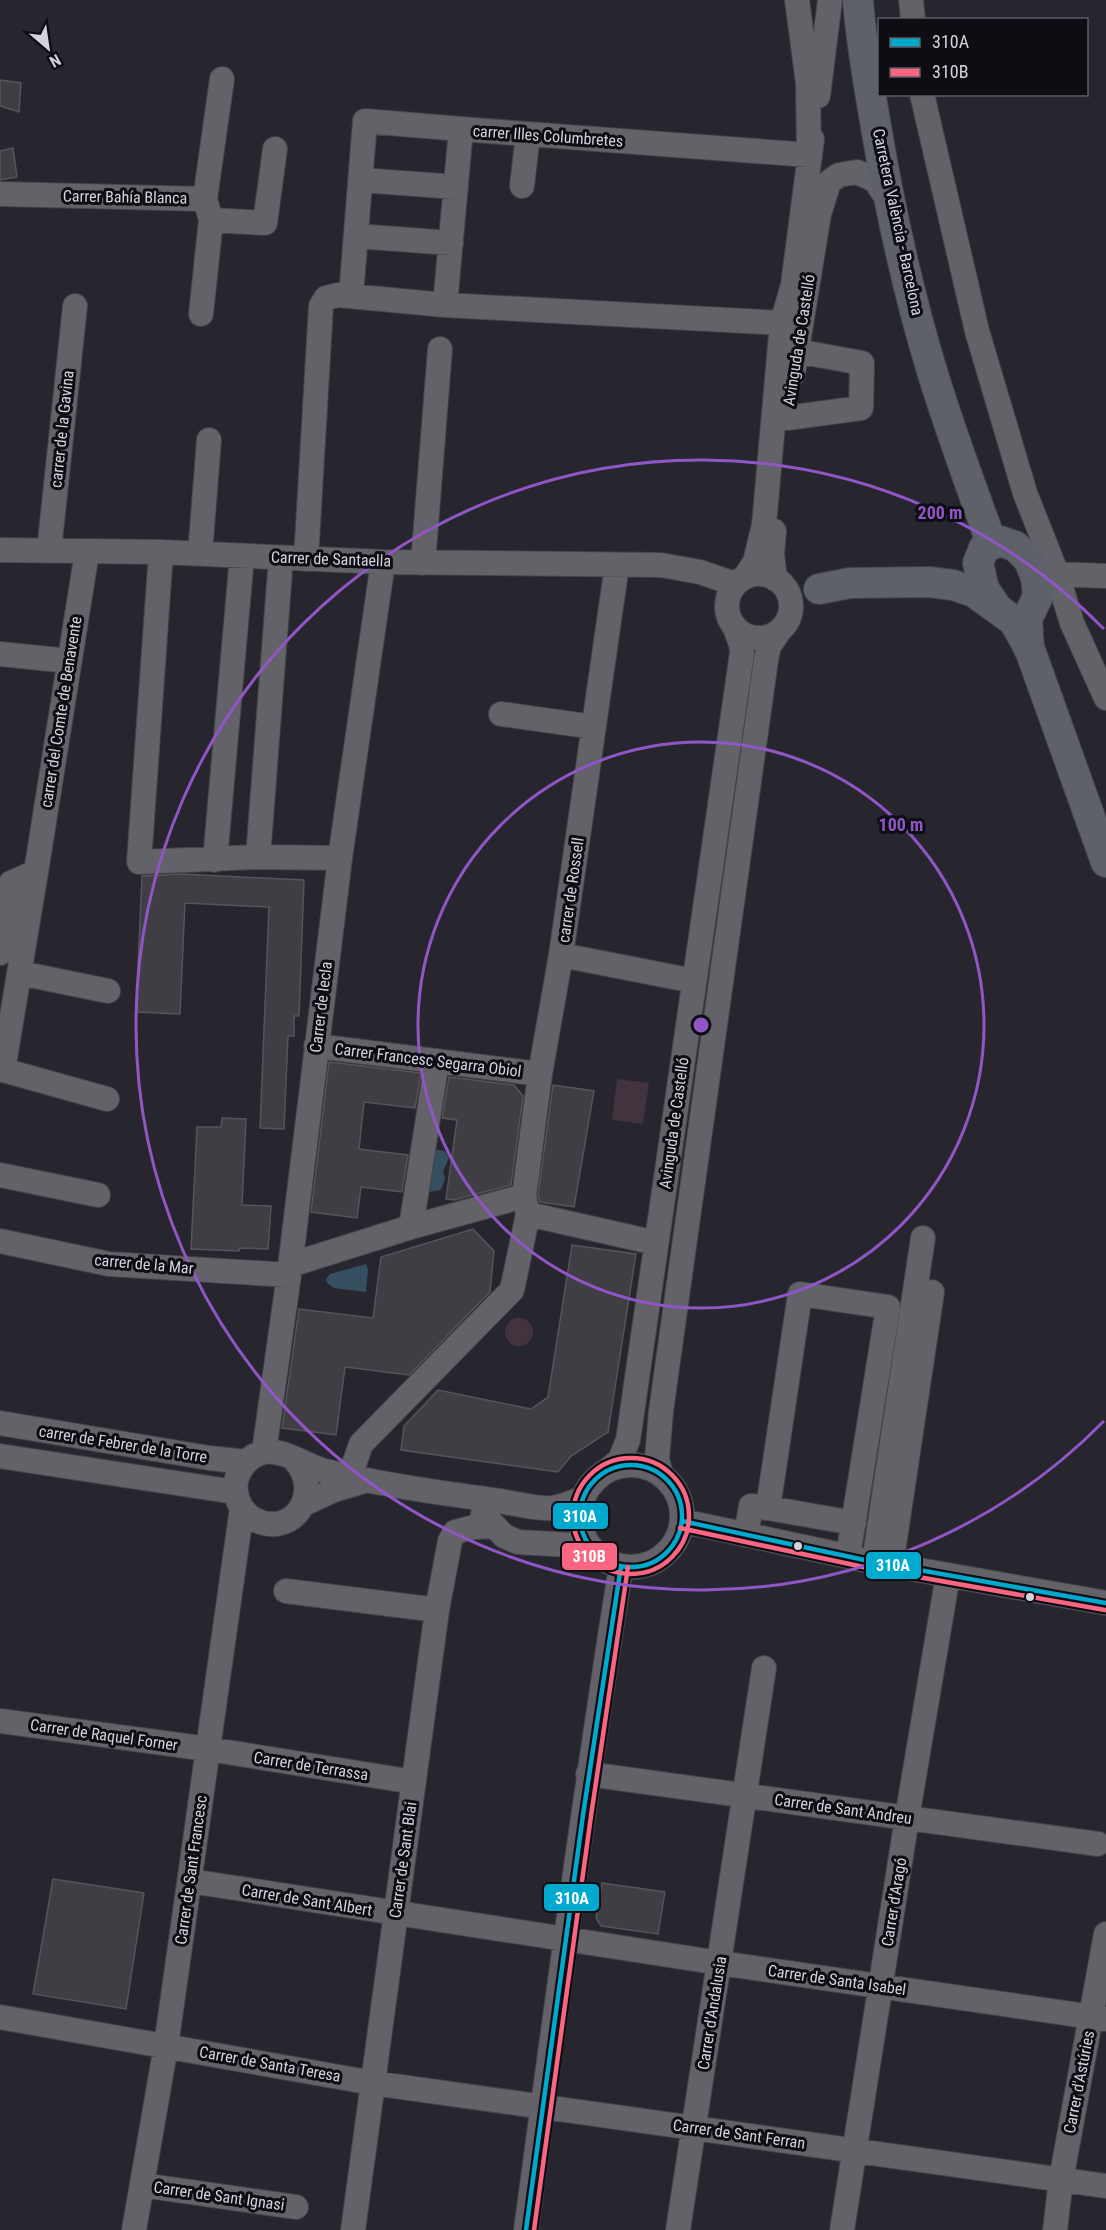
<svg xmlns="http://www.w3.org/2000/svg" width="1106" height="2230" viewBox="0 0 1106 2230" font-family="'Roboto Condensed',sans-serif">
<rect width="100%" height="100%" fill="#27262e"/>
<!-- green -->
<path fill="#42333e" d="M617,1079L649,1083L643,1124L612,1120Z
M505 1332a14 14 0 1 1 28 0a14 14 0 1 1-28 0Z"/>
<!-- water -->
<path fill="#354f60" d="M434,1149L445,1151L449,1158L443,1171L445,1178L441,1190L428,1192Z
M366,1264L368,1269L366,1292L334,1288L327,1283L326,1279L330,1274Z"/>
<!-- building -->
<path fill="#403e44" stroke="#56545a" stroke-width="1.5" d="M0,80L21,83L19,112L0,106Z
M13,148L17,177L0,180V151Z
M182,874L304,880L299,1016H294V1036H288L284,1129L260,1128L269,907L185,903L180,1014L136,1012L142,876Z
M329,1062L421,1073L415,1108L364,1102L359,1149L408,1155L402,1192L361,1187L357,1218L311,1212Z
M449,1077L514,1085L523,1096L511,1185L454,1200L446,1199L457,1120L442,1118Z
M553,1085L594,1091L574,1207L540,1202L538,1195Z
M222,1118L246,1119L242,1205L271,1206L268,1249L239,1248V1251L191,1249L197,1127H221Z
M473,1229L494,1251L490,1292L409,1375L345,1367L336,1435L282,1428L299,1309L373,1318L381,1257Z
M572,1245L636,1254L608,1432L571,1456L558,1472L401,1450L404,1426L438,1390L531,1409L548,1397Z
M53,1879L144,1893L126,2009L33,1994Z
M602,1883L665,1892L658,1934L601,1926L596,1918Z"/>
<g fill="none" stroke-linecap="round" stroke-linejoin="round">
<defs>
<path id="minor" d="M911,0L913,20
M922,94L977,331L1025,493L1057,574L1072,623L1106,698
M818,96L830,0
M361,180L456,187
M522,186L528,134
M0,194L205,199L211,220L201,314
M205,199L222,79
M211,220L265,223L275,149
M356,236L451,243
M351,296L365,121L461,129
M445,305L461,129L809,155L808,83L797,0
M781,352L796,351L862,363L861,408L787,418
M793,374L819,214L829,182L839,175L857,172L875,180L889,201
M774,531L772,554L775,579
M0,550L161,552L383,562L661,565L700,572L732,583L739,581
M49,551L75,306
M161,552L139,862L258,857L340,858
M200,554L209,440
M306,559L321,306L326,298L338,295L445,305L782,323
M423,563L440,349
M1057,574L1106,576
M727 606a32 32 0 1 1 64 0a32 32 0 1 1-64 0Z
M745,577L755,562L764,525L782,323L793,285L812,139
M0,654L69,661
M501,714L594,727
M258,857L281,558
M215,860L242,556
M36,872L87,552
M0,953L11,883L36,872L3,1070L107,1099
M561,955L694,981
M20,973L108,991
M316,1046L540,1074
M0,1175L98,1195
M528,1214L656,1243
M411,1227L437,1061
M0,1241L109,1264L289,1275
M290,1265L411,1227L524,1196
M0,1423L209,1458L246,1462
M264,1452L289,1275L340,858L383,562
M0,1456L235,1492
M294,1459C326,1494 290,1541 252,1518C244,1513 237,1503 236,1492C233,1474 247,1455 265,1452C285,1449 305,1466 325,1471C382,1485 441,1493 499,1501C514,1503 539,1510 553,1508C564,1506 574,1502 583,1498
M580 1516a51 51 0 1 1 102 0a51 51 0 1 1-102 0Z
M608,1470L620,1460L628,1440L742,653L741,644L735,628
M661,1475L657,1459L661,1411L766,660L769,646L780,630
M350,1476L361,1444L512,1290L528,1214L524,1196L540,1074L561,955L617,565
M304,1504L334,1490L364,1481
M768,1508L854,1523
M483,1514L504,1536L518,1542L589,1546
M682,1521L874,1562L1106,1603
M746,1535L751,1506L768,1508L800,1294L888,1307L848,1556
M874,1562L923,1238
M891,1565L932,1292
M286,1591L437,1610
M0,1721L208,1749L414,1782
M588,1774L1098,1844
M190,1881L720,1963L1106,2019
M0,2017L373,2083L1106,2186
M142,2185L296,2207
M134,2230L166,2046L242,1508
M353,2230L437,1610L450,1541L455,1532L474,1527L494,1526
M526,2230C556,2008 586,1787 621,1566
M678,2230L764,1668
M842,2230L907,1818L948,1575
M1055,2230L1061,2180L1106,1934"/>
<path id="major" d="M858,0C861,43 869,85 876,127C890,209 908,292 932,371C950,430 971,487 992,544
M819,589L850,583L929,582L953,585L974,592L1014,621L1030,650L1106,862
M997,608L984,589L978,563L984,548L1000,541L1015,546L1029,560L1036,578L1038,596L1027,619L1029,649"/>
</defs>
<!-- minor casing -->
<use href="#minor" stroke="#434349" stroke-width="26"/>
<!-- major casing -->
<use href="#major" stroke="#434349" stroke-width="32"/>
<!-- minor -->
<use href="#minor" stroke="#626268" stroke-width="24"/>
<!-- major -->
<use href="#major" stroke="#5e606a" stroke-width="30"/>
<defs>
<path id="bus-1" d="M580 1516a51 51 0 1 1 102 0a51 51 0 1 1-102 0Z
M682,1521L874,1562L1106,1603
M526,2230L583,1815L621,1566"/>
<path id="bus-2" d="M573 1516a58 58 0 1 1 116 0a58 58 0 1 1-116 0Z
M680,1528L873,1569L1105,1610
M534,2230L591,1816L628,1567"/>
</defs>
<!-- bus-1 casing -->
<use href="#bus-1" stroke="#0e0d14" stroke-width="9"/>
<!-- bus-2 casing -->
<use href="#bus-2" stroke="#0e0d14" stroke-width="9"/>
<!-- bus-1 -->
<use href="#bus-1" stroke="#00a9ce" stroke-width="4.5"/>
<!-- bus-2 -->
<use href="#bus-2" stroke="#fa6682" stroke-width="4.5"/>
</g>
<!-- distance rings -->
<g fill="none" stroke="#9156c6" stroke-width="3">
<circle cx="701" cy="1025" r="283"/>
<path d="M1104 1421A565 565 0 1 1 1104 629"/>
</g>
<!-- markers -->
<g fill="#d3d3dc" stroke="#0e0d14" stroke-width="2">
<circle cx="798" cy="1546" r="5"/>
<circle cx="1030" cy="1597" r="5"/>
</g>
<g text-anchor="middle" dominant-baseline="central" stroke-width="6" stroke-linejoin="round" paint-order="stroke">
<!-- street labels -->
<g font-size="16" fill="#d3d3dc" stroke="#0e0d14">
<text transform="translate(548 136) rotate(4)">carrer Illes Columbretes</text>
<text transform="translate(125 197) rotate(1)">Carrer Bahía Blanca</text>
<text transform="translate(898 222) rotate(78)">Carretera València - Barcelona</text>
<text transform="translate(799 340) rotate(-81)">Avinguda de Castelló</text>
<text transform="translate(62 429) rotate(-84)">carrer de la Gavina</text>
<text transform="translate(331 559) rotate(2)">Carrer de Santaella</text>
<text transform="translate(61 712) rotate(-81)">carrer del Comte de Benavente</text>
<text transform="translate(571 890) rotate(-82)">carrer de Rossell</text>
<text transform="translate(321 1007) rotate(-83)">Carrer de Iecla</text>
<text transform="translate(428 1060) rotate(7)">Carrer Francesc Segarra Obiol</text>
<text transform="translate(674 1123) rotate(-82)">Avinguda de Castelló</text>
<text transform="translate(144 1264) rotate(5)">carrer de la Mar</text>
<text transform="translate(123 1444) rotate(9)">carrer de Febrer de la Torre</text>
<text transform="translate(104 1735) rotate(8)">Carrer de Raquel Forner</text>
<text transform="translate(311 1766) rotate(9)">Carrer de Terrassa</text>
<text transform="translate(843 1809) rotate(8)">Carrer de Sant Andreu</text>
<text transform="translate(403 1860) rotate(-82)">Carrer de Sant Blai</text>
<text transform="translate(191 1870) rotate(-82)">Carrer de Sant Francesc</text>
<text transform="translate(307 1900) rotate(9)">Carrer de Sant Albert</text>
<text transform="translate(894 1902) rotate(-81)">Carrer d'Aragó</text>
<text transform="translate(837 1980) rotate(8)">Carrer de Santa Isabel</text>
<text transform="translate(712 2013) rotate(-81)">Carrer d'Andalusia</text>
<text transform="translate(270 2064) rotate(10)">Carrer de Santa Teresa</text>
<text transform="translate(1079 2082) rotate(-79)">Carrer d'Astúries</text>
<text transform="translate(739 2134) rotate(8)">Carrer de Sant Ferran</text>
<text transform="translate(219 2196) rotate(8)">Carrer de Sant Ignasi</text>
</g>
</g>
<circle cx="701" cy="1025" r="9" fill="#9156c6" stroke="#0e0d14" stroke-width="3"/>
<g font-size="18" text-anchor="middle" font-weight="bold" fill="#9156c6" stroke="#0e0d14" stroke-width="6" stroke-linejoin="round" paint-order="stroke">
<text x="940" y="519">200 m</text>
<text x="901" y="831">100 m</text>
</g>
<g stroke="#0e0d14" stroke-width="2">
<rect x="552" y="1502" width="57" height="28" rx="6" fill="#00a9ce"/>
<rect x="561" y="1542" width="57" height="29" rx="6" fill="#fa6682"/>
<rect x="865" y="1551" width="57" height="29" rx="6" fill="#00a9ce"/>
<rect x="543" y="1883" width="57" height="29" rx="6" fill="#00a9ce"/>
</g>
<g font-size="16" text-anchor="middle" font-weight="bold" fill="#fff">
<text x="580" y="1522">310A</text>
<text x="589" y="1562">310B</text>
<text x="893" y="1571">310A</text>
<text x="572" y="1904">310A</text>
</g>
<!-- legend -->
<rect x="878" y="18" width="210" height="78" fill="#0e0d14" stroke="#5d5c64" stroke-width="1.5"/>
<rect x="890" y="38" width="30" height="9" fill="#00a9ce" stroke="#5d5c64" stroke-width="1.5"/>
<text x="932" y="48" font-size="18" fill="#d3d3dc">310A</text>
<rect x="890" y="68" width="30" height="9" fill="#fa6682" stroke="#5d5c64" stroke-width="1.5"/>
<text x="932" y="78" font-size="18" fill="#d3d3dc">310B</text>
<!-- north arrow -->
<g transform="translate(48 48) rotate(151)" stroke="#0e0d14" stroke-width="4.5" paint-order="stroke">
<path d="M0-4.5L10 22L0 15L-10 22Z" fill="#d3d3dc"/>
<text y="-9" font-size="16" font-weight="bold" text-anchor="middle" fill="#d3d3dc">N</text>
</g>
</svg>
